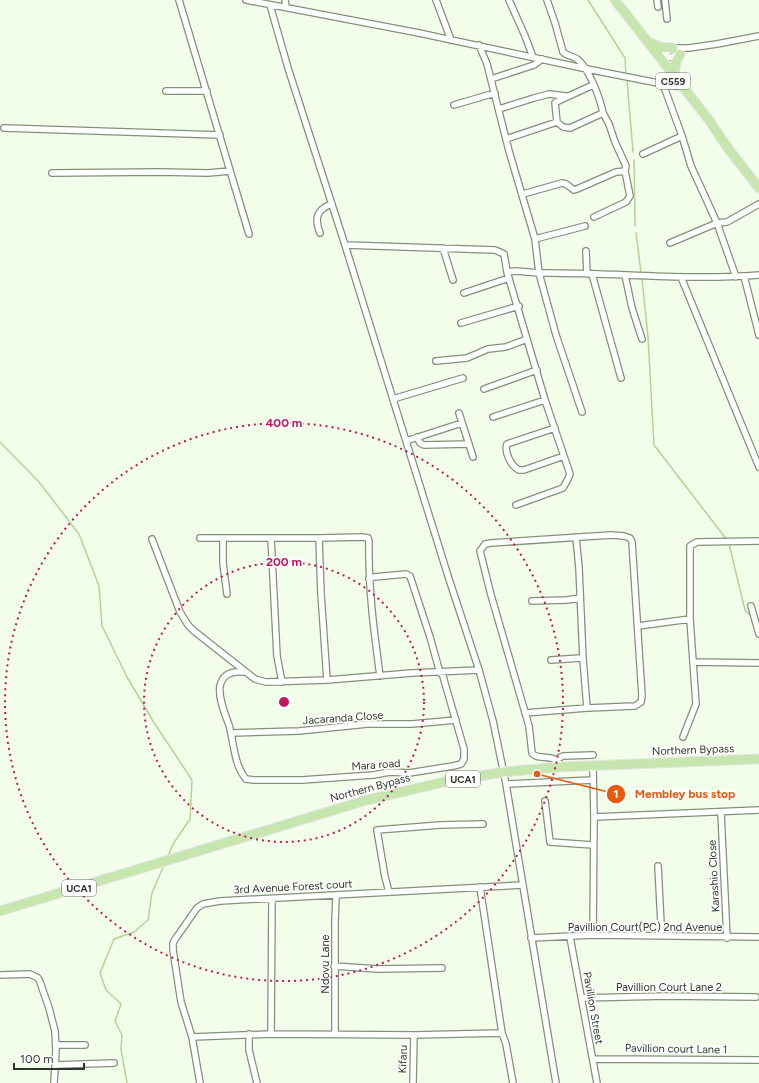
<svg xmlns="http://www.w3.org/2000/svg" width="759" height="1083" viewBox="0 0 759 1083" font-family="Figtree,sans-serif">
<rect width="100%" height="100%" fill="#f3feea"/>
<g fill="none" stroke-linecap="round" stroke-linejoin="round">
<!-- stream -->
<path stroke="#aed690" stroke-width="1.5" d="M588,0L625,58L626,75
M627,79L633,152
M634,160L635,226
M636,233L641,272
M642,279L648,337L654,445L727,540
M0,442L39,482L79,534L99,586L102,626L127,677L153,721L192,780L190,819L173,844L168,856
M729,544L745,610L752,617
M127,1083L121,1049L122,1035L115,1021L121,1004L106,990L100,973L114,939L134,932L148,920L152,893L164,865"/>
<defs>
<path id="street" d="M179,0L249,234
M246,0L419,33L587,69L663,84L683,87
M285,0L286,7
M436,0L451,40
M509,0L525,36L533,57
M657,0L658,7
M665,0L667,19
M270,5L288,68L345,245L448,576L479,670L493,721L506,784L556,1083
M479,45L487,64L509,151L535,239L539,273L556,335L582,412
M660,57L673,48H689L717,44L759,36
M662,59L675,56L680,54
M491,79L534,65L542,59
M663,84L682,136L691,166L717,223L727,222L759,204
M166,91H207
M454,105L495,93
M499,109L534,98L549,94L566,96
M557,122L555,103L556,102L593,85
M4,128L220,135
M506,139L557,122L563,127L570,128L603,113C600,98 589,68 577,59C573,56 567,56 563,52L555,23L547,0
M643,154L682,136
M52,173L160,172L208,173L230,171
M523,194L562,183L566,184L574,190L577,189L616,172L625,171L626,166L615,142L609,124L603,113
M594,217L626,202L630,196L625,171
M320,233C314,218 317,209 332,204
M535,239L585,226
M670,243L717,223L736,277
M345,245L495,250L504,254L507,272L516,271L539,273C612,272 686,281 759,275
M443,248L453,280
M586,251L587,274
M507,272L545,400L570,474L568,479L563,488L516,505
M592,274L621,378
M625,275L632,308L642,339
M744,276L759,335
M681,277L759,467
M464,293L509,278
M461,323L519,306
M436,361L467,358L488,349L506,347L527,339
M484,389L537,370
M393,399L463,378
M459,413L473,457
M493,417L545,400
M555,428L507,444C504,452 511,466 519,470H524L564,456
M417,437L420,443L424,445L469,444
M406,441L462,423
M576,537L579,568L583,659
M200,538H319L362,537L368,538L369,541C368,587 374,631 380,676
M271,538L277,656L282,682
M319,538L321,594L327,680
M152,539L180,612L188,625L194,631L255,679L266,682L327,680L412,673L479,670
M223,539V563L227,594
M369,579L374,577L406,574L410,576L430,637L440,673
M532,601L567,600L580,598
M751,606L759,634
M638,626L690,619V546L697,542L759,541
M551,660L581,658L583,659L587,708L635,706L641,702L642,696L632,542L630,538L624,536L611,535L491,543L485,544L480,551L491,595L529,726L532,753C537,761 550,753 559,763V767
M693,662L759,663
M244,672C233,671 223,673 220,686C218,698 225,714 229,725C234,743 234,765 246,779L254,780H302L373,775L390,772L409,773L453,766L461,764L464,759V749L442,673
M525,713L587,708
M231,733L299,731L367,724H412L456,720
M683,737L696,704L690,619
M555,760L563,756L593,755
M593,766L594,817L759,810
M506,784L593,780
M545,801L550,842L593,845
M721,813L727,938
M658,866L661,924L660,936
M480,887L502,1033L506,1044L513,1083
M389,892L385,877L377,830L440,825L483,824
M593,935L594,817
M570,937L597,1083
M531,938L593,935L759,937
M334,966L378,969L442,968
M0,975L30,974L38,978L40,982L49,1008L55,1031L56,1051L54,1083
M582,998L666,996L756,997
M335,1033V921L336,896
M249,1034V1050L257,1083
M271,1034L272,899
M192,1037L271,1034L414,1035L502,1033
M56,1045H85
M593,1059L759,1060
M55,1065L114,1063
M200,1083L192,1037L181,1002L173,950V943L176,938L197,908L203,904L220,901L522,885
M413,1083L414,1035"/>
<path id="primary" d="M615,0L709,120L727,147L759,188
M651,43L660,47L673,48
M674,76L676,62L680,54
M0,911L367,800L444,782L504,772L559,767L759,759"/>
</defs>
<!-- street casing -->
<use href="#street" stroke="#83907a" stroke-width="8"/>
<!-- primary casing -->
<use href="#primary" stroke="#e6e7e6" stroke-width="11"/>
<!-- street -->
<use href="#street" stroke="#fff" stroke-width="5.5"/>
<!-- primary -->
<use href="#primary" stroke="#c7e6af" stroke-width="9"/>
</g>
<!-- distance rings -->
<g fill="none" stroke="#c2185b" stroke-width="2" stroke-dasharray="2 4">
<circle cx="284" cy="702" r="140"/>
<circle cx="284" cy="702" r="279"/>
</g>
<g text-anchor="middle" dominant-baseline="central" stroke-width="3.5" stroke-linejoin="round" paint-order="stroke">
<!-- shield labels -->
<g fill="#fff" stroke="#6e726b" stroke-width="1">
<rect x="656" y="73" width="34" height="16" rx="3"/>
<rect x="446" y="771" width="34" height="16" rx="3"/>
<rect x="62" y="880" width="34" height="16" rx="3"/>
</g>
<g font-size="10" font-weight="bold" fill="#30362c">
<text x="673" y="81">C559</text>
<text x="463" y="779">UCA1</text>
<text x="79" y="888">UCA1</text>
</g>
<!-- street labels -->
<g font-size="11" fill="#30362c" stroke="#fff">
<text transform="translate(343 718) rotate(-4)">Jacaranda Close</text>
<text transform="translate(693 750) rotate(-2)">Northern Bypass</text>
<text transform="translate(376 765) rotate(-4)">Mara road</text>
<text transform="translate(370 788) rotate(-15)">Northern Bypass</text>
<text transform="translate(714 876) rotate(-93)">Karashio Close</text>
<text transform="translate(293 887) rotate(-3)">3rd Avenue Forest court</text>
<text x="645" y="927">Pavillion Court(PC) 2nd Avenue</text>
<text transform="translate(325 964) rotate(-90)">Ndovu Lane</text>
<text x="669" y="987">Pavillion Court Lane 2</text>
<text transform="translate(593 1008) rotate(80)">Pavillion Street</text>
<text transform="translate(676 1049) rotate(1)">Pavillion court Lane 1</text>
<text transform="translate(403 1059) rotate(-88)">Kifaru</text>
</g>
</g>
<circle cx="284" cy="702" r="6" fill="#c2185b" stroke="#fff" stroke-width="2"/>
<g font-size="12" text-anchor="middle" font-weight="bold" fill="#c2185b" stroke="#fff" stroke-width="3.5" stroke-linejoin="round" paint-order="stroke">
<text x="284" y="427">400 m</text>
<text x="284" y="566">200 m</text>
</g>
<!-- callouts -->
<path fill="none" stroke="#e8590c" stroke-width="1.5" d="M537 774L616 794"/>
<g fill="#e8590c" stroke="#fff" stroke-width="1.5">
<circle cx="537" cy="774" r="4"/>
<circle cx="616" cy="794" r="10"/>
</g>
<g font-size="12" text-anchor="middle" font-weight="bold" fill="#fff">
<text x="616" y="798">1</text>
</g>
<g font-size="12" text-anchor="middle" font-weight="bold" fill="#e8590c" stroke="#fff" stroke-width="3.5" stroke-linejoin="round" paint-order="stroke">
<text x="685" y="798">Membley bus stop</text>
</g>
<!-- scale -->
<path d="M14 1063v6h70v-6" fill="none" stroke="#30362c" stroke-width="2"/>
<text x="20" y="1063" font-size="12" fill="#30362c" stroke="#ffffff" stroke-width="3" paint-order="stroke">100 m</text>
</svg>
